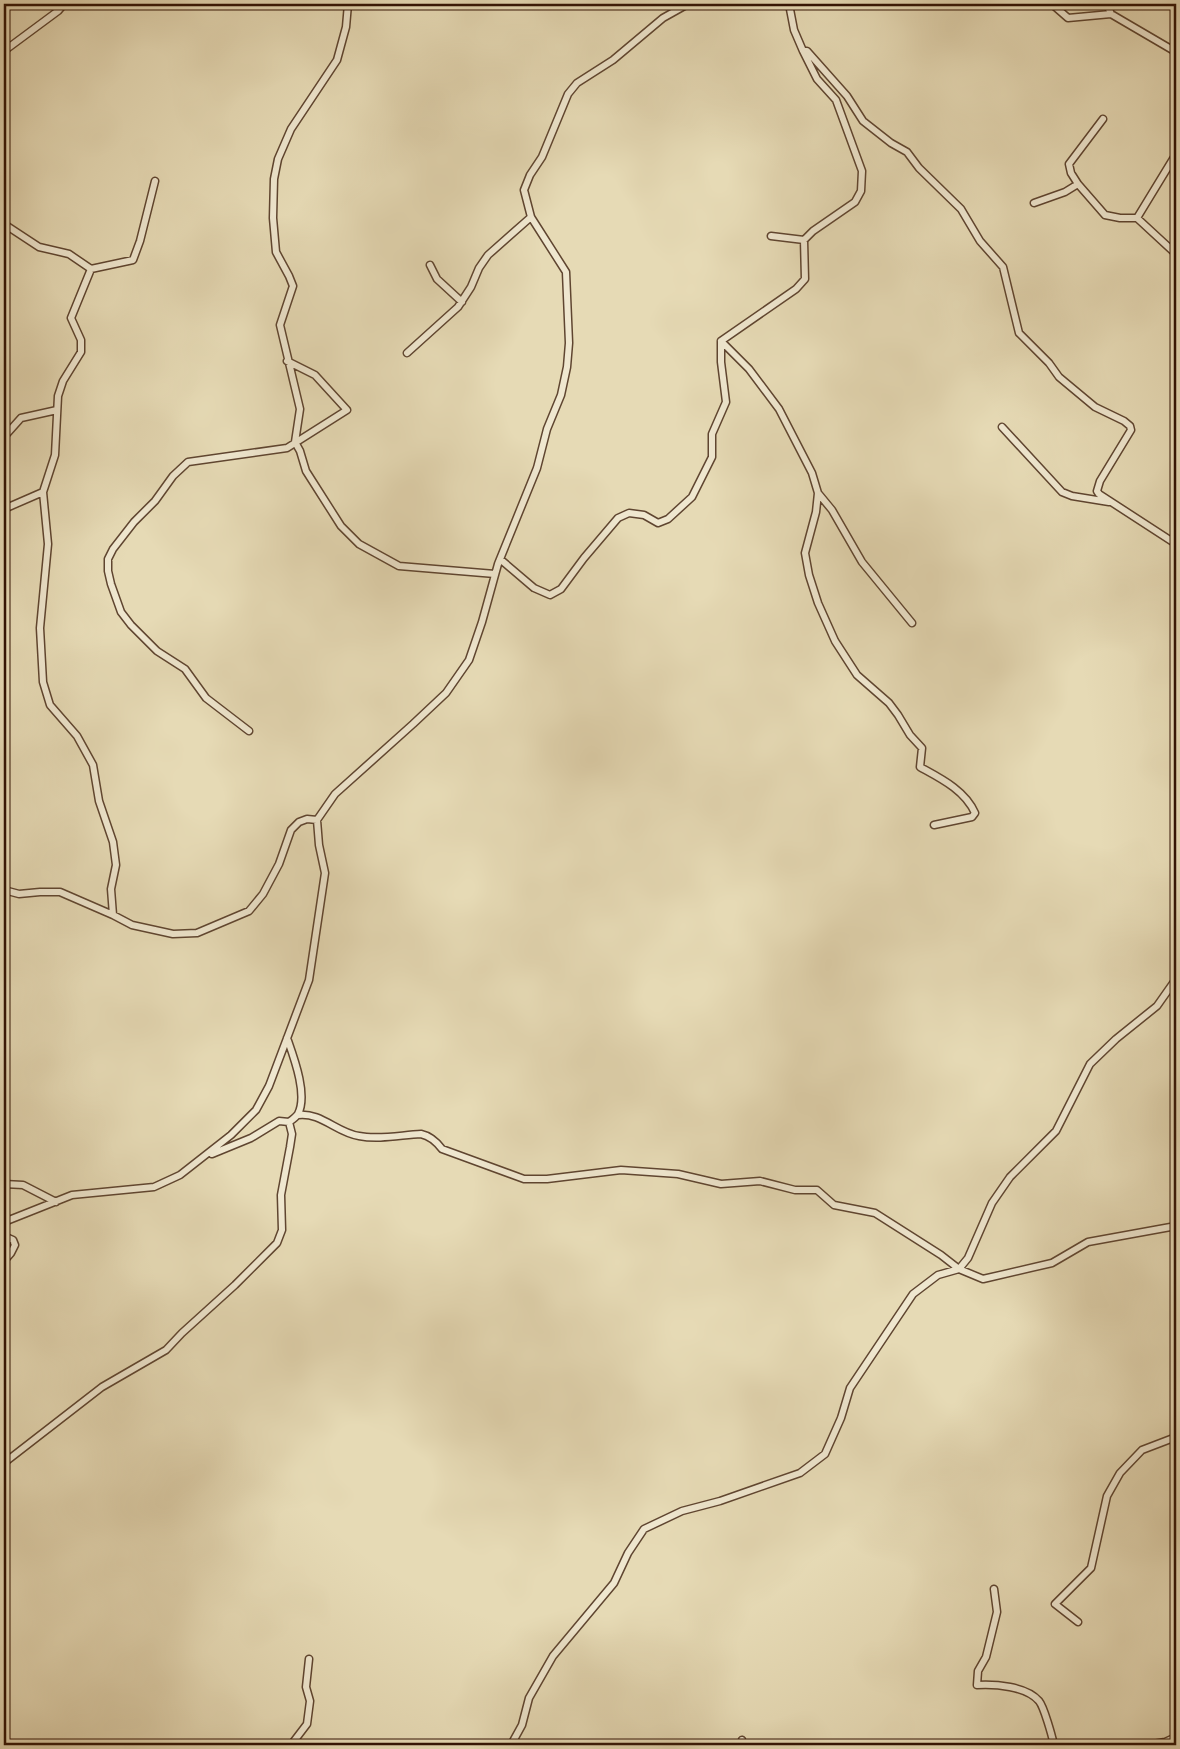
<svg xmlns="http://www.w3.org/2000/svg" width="1180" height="1749" viewBox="0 0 1180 1749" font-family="'IM FELL Double Pica',serif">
<rect width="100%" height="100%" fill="#e6dab5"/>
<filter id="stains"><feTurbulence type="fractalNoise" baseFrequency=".004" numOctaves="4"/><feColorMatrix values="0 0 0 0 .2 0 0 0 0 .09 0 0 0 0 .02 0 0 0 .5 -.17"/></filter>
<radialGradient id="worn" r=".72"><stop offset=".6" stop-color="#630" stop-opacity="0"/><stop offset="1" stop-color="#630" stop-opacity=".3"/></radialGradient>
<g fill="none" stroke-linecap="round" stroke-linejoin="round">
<defs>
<path id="street" d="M348,4L346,27L337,60L291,129L278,159L274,179L273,218L276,252L289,276L293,286L280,325L300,409L295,442L300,451L306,471L341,526L359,544L399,566L495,574
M789,4L794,30L803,51L817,79L836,100L862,171L861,191L855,202L813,231L804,240L805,279L796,289L721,341L749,369L779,409L812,473L818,493L816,512L805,553L809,575L818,603L835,641L857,675L889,703L898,715L910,735L922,748L920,767C940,778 965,790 975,813L972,817L934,825
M1052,4L1068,18L1111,14
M1107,4L1111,14L1176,52
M4,51L58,11L64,4
M804,51H807L847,96L863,121L891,143L907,152L919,168L961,209L980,241L1003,267L1019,333L1049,363L1059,377L1095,407L1124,421L1130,426L1131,430L1100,481L1097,491L1099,494L1176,544
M1078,184L1071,173L1069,164L1103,119
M1034,203L1065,192L1078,184L1105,215L1120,218H1137L1176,154
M1137,218L1176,254
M4,224L39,247L69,254L91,269L133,260L140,241L155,181
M771,236L804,240
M430,265L437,279L462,302
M91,269L71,318L81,340V352L63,381L58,396L55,455L43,492L48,544L40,628L43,682L50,705L77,736L93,765L99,801L113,842L116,865L111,889L113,915L132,925L173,934L197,933L249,911L263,894L279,864L291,830L299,822L307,819L317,820
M407,353L458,307L471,287L479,268L488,255L531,217
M1002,427L1062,492L1072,496L1109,502
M4,437L21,418L57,410
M818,493L832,510L862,562L912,623
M4,509L43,492
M500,559L534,588L550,595L561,589L584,558L618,518L629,513L644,515L658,523L668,519L692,497L712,457V434L726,402L721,362V341
M249,731L206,698L185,669L157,651L131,625L121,612L111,584L108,571V559L113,549L134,522L155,501L173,476L188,462L287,448L347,410L315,375L287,361
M4,890L19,894L40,892H60L113,915
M287,1038C294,1058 308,1095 298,1114C296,1117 292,1120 289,1122
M298,1115C321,1112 337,1133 359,1136C379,1140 401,1135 421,1134C430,1136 436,1141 442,1149L524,1179H547L621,1170L678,1174L721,1184L760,1181L795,1190H817L834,1205L875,1213L941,1255L959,1269L983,1279L1052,1263L1088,1242L1176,1226
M4,1184L23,1185L56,1202
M4,1222L72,1195L154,1187L180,1175L231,1135L256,1110L269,1086L309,980L325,873L319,845L317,820L335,794L413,724L446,693L469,660L482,622L498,564L537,468L547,429L561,395L567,367L569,343L566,272L531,217L524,190L530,175L542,157L568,94L577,83L613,60L663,18L688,4
M4,1236L13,1240L15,1245L11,1253L4,1261
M4,1463L102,1387L166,1350L182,1333L235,1285L277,1243L282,1230L281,1195L290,1147L292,1134L289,1122L279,1121L251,1138L212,1154
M994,1589L997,1612L986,1657L978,1671L977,1685C995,1684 1026,1686 1039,1701C1044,1707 1052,1736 1054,1745
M1078,1622L1055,1604L1091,1568L1107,1496L1120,1473L1142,1450L1176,1437
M291,1745L307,1724L310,1701L306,1687L309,1659
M511,1745L522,1725L529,1698L553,1656L614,1583L628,1553L644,1529L682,1511L720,1501L800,1473L825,1454L841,1418L850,1388L913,1294L938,1275L959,1269L968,1258L992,1203L1010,1177L1056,1131L1090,1064L1116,1039L1157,1006L1176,979
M741,1745L742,1740
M1147,1745L1165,1742L1176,1737"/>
</defs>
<!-- street casing -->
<use href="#street" stroke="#5f4530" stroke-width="9"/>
<!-- street -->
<use href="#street" stroke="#efe7cf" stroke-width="6"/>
</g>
<!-- margin -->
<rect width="1180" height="1749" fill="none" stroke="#e6dab5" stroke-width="20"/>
<rect x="5" y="5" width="1170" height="1739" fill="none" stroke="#321304" stroke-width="2.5"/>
<rect x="10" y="10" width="1160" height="1729" fill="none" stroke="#321304"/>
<rect width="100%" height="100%" filter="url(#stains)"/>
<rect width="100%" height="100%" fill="url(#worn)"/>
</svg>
